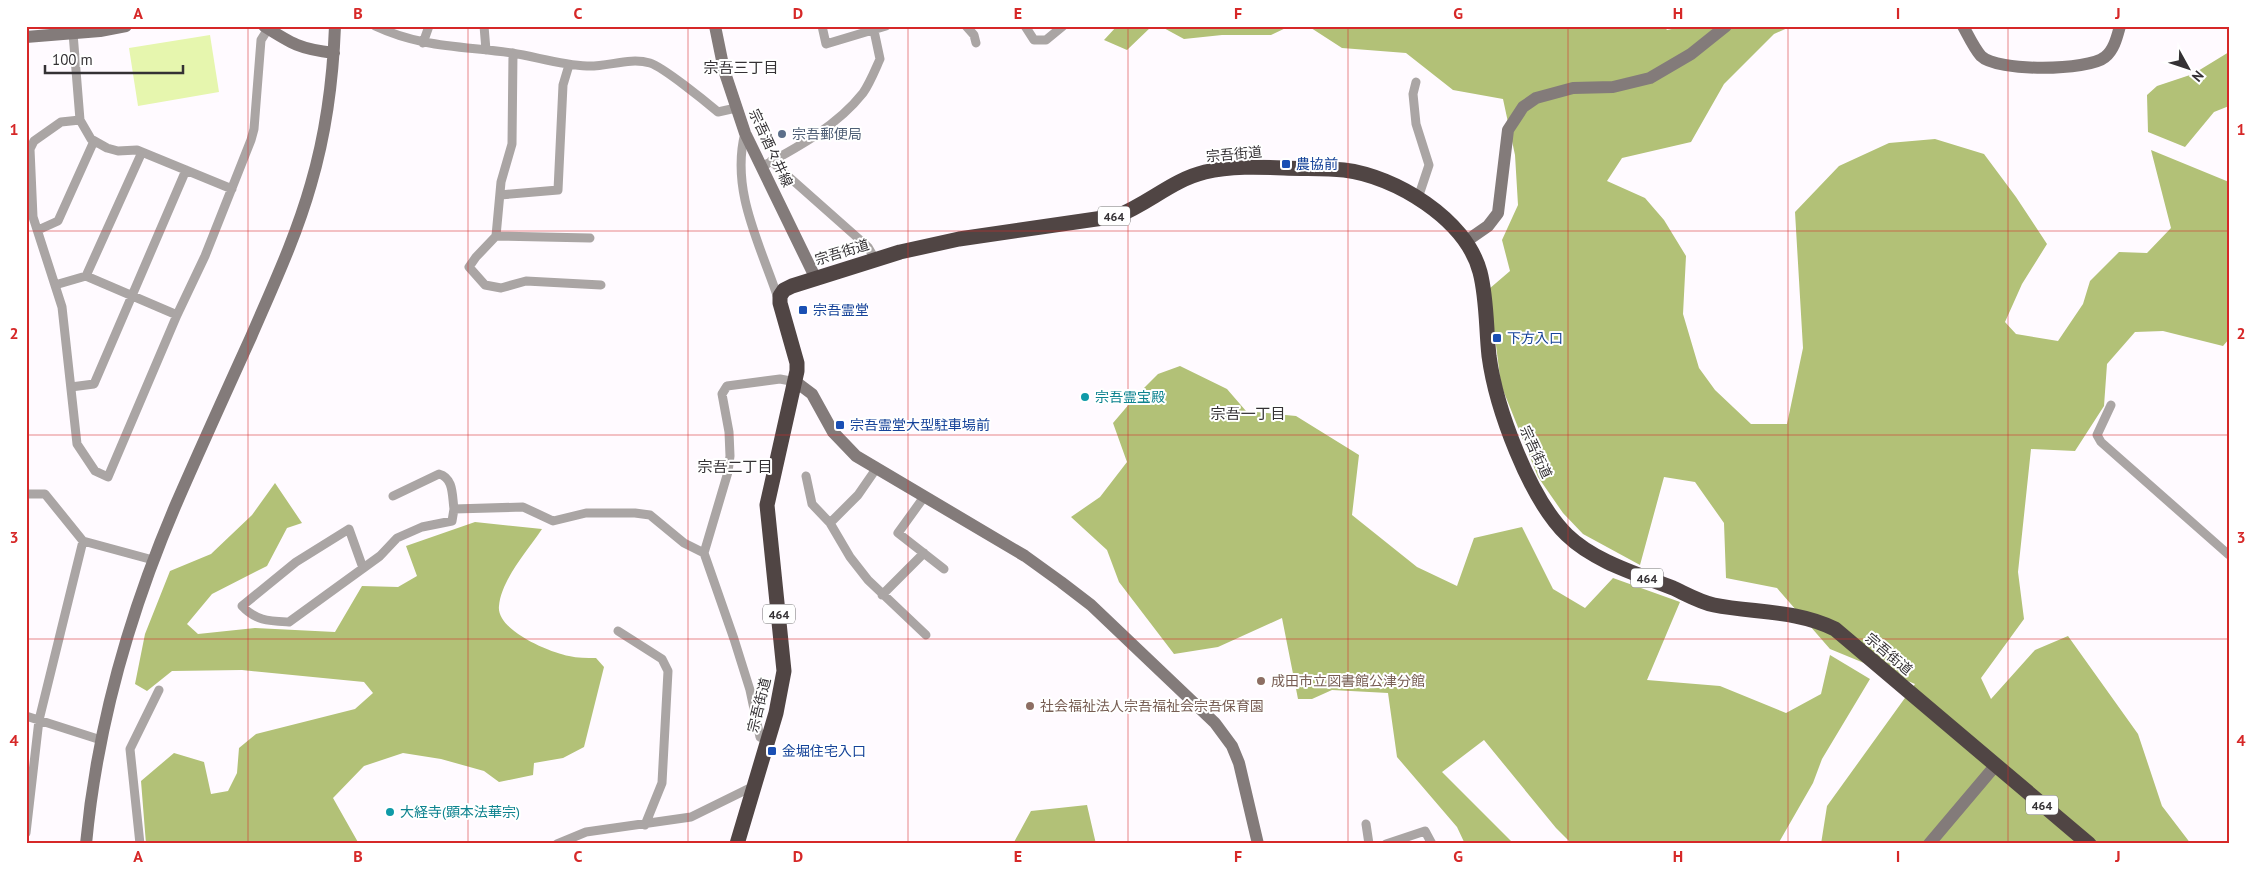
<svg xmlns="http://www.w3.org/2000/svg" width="2255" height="870" viewBox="0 0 2255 870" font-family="'PT Sans','Noto Sans JP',sans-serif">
<rect width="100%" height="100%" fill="#fffaff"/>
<!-- green -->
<path fill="#e6f6ae" d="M210,35L219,92L138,106L129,48Z"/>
<!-- forest -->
<path fill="#b2c177" d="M1117,26H1152L1127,50L1104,40Z
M1160,26H1290L1271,35H1222L1184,39Z
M1308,26H1664L1667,30L1686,26H1792L1774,34L1724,84L1691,142L1622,158L1607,181L1645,198L1664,220L1686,256L1683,314L1699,368L1715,390L1751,424H1787L1803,348L1795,212L1839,166L1889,143L1935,139L1984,154L2016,197L2047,244L2022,284L2005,322L2016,334L2058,341L2083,304L2090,281L2119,252L2147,253L2171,228L2151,150L2229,182V339L2223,346L2163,331L2135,332L2107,364L2104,406L2075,451L2031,449L2018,572L2024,619L1981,678L1991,699L2035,650L2068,636L2138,734L2162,806L2191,844H1821L1827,806L1915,684L1830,649L1777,588L1726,578L1724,523L1695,482L1664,477L1640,565L1583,534L1563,513L1538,477L1501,385L1489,289L1510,271L1502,240L1518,205L1515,155L1503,99L1453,90L1406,53L1342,48Z
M2229,52V106L2214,112L2185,147L2148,132L2147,95L2157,86L2193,74Z
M1180,366L1227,389L1246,411L1296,416L1359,455L1352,515L1417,567L1457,586L1474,538L1522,527L1553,589L1585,608L1613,578L1680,602L1647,680L1720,686L1786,713L1821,694L1830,655L1870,679L1822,759L1813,783L1778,844H1572L1556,828L1484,740L1442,772L1514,844H1465L1457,827L1397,757L1388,693L1332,690L1312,699H1298L1282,618L1218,647L1174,654L1119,582L1107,550L1071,517L1100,497L1127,462L1113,423L1136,396L1158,374Z
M275,483L302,523L287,528L267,566L212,594L187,624L198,634L255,628L335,632L362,586L398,587L417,576L406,546L475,522L542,529C528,550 501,580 499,606C496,630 549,652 569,656C577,658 587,658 596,658L604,667L584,747L563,758L534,763L533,775L499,782L484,771L441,759L403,753L364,766L333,798L359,844H146L141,781L174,753L204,762L211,794L228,791L237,773L239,748L256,734L355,709L373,693L364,682L242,670L172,671L147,691L135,684L145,634L170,571L211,554L252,515Z
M1087,805L1096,844H1013L1031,811Z"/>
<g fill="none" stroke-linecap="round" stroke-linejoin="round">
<!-- street -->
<path stroke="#aaa5a4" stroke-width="9" d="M375,26C422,48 463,46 512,53C537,57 561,65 587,66C608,67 629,57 650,63C663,67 705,101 718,112L736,108
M484,26L486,50
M822,26L826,44L886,26
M966,26L974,35L976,43
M1025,26L1034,40H1046L1063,26
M73,33L80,120L91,139L107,148L118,151L137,150L232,189
M423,43L429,26
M513,53L512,144L501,182L496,236L476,257L469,267L485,285L501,288L526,281L601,285
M1416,82L1413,94L1416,124L1429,165L1418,198
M80,120L61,122L34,141L30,149L33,217L62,307L77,444L95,471L108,477L177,315L205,256L251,140L254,129L261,40L268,29
M745,133C730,191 761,246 779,301
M771,161L868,247L875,259
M763,166C798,147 837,126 863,93C870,83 875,70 880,59L873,26
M500,195L558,190L563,85L569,65
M38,230L58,221L94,141
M496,236L590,238
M86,276L177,315
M55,285L86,276L142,152
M71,387L94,384L186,170
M2111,405L2097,435L2101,442L2229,555
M876,469L858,495L830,523L850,557L868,580L926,635
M806,476L812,504L830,523
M26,494H45L83,541L153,560
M393,496L439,474C454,478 452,496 454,509
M924,497L898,533L944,569
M363,568L349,529L296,562L242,606C256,621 269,621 289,622L380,556L397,538L422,527L452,521L454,509L523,507L553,521L586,513H635L650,515L684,543L704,553
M882,595L924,553
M618,631L662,659L668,671L662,783L645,825
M26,716L101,740
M767,740L760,737L750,690L734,639L704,553L728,472L730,456L729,432L722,394L727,386L780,379L796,382
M1366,824L1369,844
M26,833L39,720L83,541
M140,844L130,749L159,690
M557,844L586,832L691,817L754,786
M1386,844L1425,831L1432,844"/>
<!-- secondary -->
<path stroke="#837b7a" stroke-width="12" d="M264,26C292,44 300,49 334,53
M715,26L724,70L745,133L815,277
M1963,26C1968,35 1974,48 1981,56C1997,72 2088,71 2105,57C2114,50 2117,37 2120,26
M26,37L100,31L126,26
M1465,242L1488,226L1498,213L1508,130L1523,107L1536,98L1573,88L1613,87L1650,78L1691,54L1726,26
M796,382L812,394L833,432L856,456L1025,556L1061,582L1091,605L1215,723L1232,746L1239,763L1258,844
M86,844C97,726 130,611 177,502C201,447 226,392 251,337C273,286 296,237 311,184C326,133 333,79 335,26
M1929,844L1995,766"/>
<!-- highway -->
<path stroke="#504544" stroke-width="15" d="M737,844L776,713L784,671L767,505L797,371V363L780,303V296L784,290L792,286L900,252L959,239L1117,216C1148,204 1172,180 1205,172C1230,166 1259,167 1284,168C1304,169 1324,168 1344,170C1395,176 1466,219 1480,272C1487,299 1486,328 1489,356C1496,408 1529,498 1567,535C1595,562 1638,574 1673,588C1686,594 1700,602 1714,605C1755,613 1797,610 1835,629L2089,844"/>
</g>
<!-- grid -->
<path fill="none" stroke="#d62828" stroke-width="1" stroke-opacity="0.55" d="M248,26V844M468,26V844M688,26V844M908,26V844M1128,26V844M1348,26V844M1568,26V844M1788,26V844M2008,26V844M26,231H2229M26,435H2229M26,639H2229"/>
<!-- markers -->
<circle fill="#5c6f8a" stroke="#fff" stroke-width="2" cx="782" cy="134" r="5"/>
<g fill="#1a4fb4" stroke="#fff" stroke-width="2">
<rect x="1281" y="159" width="10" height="10" rx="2.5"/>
<rect x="798" y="305" width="10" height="10" rx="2.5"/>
<rect x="1492" y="333" width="10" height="10" rx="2.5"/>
<rect x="835" y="420" width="10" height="10" rx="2.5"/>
<rect x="767" y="746" width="10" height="10" rx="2.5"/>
</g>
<g fill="#0f9aa8" stroke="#fff" stroke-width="2">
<circle cx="1085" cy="397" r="5"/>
<circle cx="390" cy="812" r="5"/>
</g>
<g fill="#8d6e63" stroke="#fff" stroke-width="2">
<circle cx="1261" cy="681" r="5"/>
<circle cx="1030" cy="706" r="5"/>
</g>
<g text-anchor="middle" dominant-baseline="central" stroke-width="4" stroke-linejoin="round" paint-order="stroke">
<!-- shield labels -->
<g fill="#fff" stroke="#716f71" stroke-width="1">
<rect x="1098" y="206.5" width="32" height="19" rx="4"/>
<rect x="1631" y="568.5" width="32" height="19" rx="4"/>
<rect x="763" y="604.5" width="32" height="19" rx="4"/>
<rect x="2026" y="795.5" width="32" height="19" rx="4"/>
</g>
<g font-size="12" font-weight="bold" fill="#343134">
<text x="1114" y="216">464</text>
<text x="1647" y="578">464</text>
<text x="779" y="614">464</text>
<text x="2042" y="805">464</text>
</g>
<!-- service labels -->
<g font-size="14" fill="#4e5e75" stroke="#fff" text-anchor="start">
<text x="792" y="134">宗吾郵便局</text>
</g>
<!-- street labels -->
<g font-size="14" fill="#343134" stroke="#fff">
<text transform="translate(771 148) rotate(65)">宗吾酒々井線</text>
<text transform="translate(1234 154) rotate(-5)">宗吾街道</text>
<text transform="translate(842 252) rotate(-17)">宗吾街道</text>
<text transform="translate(1536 452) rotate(65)">宗吾街道</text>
<text transform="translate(1889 654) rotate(40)">宗吾街道</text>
<text transform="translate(759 705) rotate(-76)">宗吾街道</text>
</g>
<!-- transit labels -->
<g font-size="14" fill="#164399" stroke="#fff" text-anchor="start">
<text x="1296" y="164">農協前</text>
<text x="813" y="310">宗吾霊堂</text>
<text x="1507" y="338">下方入口</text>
<text x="850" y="425">宗吾霊堂大型駐車場前</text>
<text x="782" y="751">金堀住宅入口</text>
</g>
<!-- culture labels -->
<g font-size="14" fill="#0d838f" stroke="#fff" text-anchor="start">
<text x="1095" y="397">宗吾霊宝殿</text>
<text x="400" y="812">大経寺(顕本法華宗)</text>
</g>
<!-- education labels -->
<g font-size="14" fill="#785e54" stroke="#fff" text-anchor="start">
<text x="1271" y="681">成田市立図書館公津分館</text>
<text x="1040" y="706">社会福祉法人宗吾福祉会宗吾保育園</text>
</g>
<!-- neighbourhood labels -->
<g font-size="15" fill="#343134" stroke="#fff">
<text x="741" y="67">宗吾三丁目</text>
<text x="1248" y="413">宗吾一丁目</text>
<text x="735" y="466">宗吾二丁目</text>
</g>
</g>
<!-- border -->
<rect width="2255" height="870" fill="none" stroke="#ffffff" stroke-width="55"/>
<!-- north arrow -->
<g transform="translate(2188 68) rotate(130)" stroke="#ffffff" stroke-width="4" paint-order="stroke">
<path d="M0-4L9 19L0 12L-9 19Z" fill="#343134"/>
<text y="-8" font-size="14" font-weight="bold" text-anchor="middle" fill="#343134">N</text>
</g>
<!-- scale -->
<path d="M45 65v8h138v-8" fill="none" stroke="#343134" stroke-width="2.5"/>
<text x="52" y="65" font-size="15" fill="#343134" stroke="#ffffff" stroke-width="4" paint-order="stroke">100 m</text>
<rect x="28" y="28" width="2200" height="814" fill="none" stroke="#d62828" stroke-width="2"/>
<g font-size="16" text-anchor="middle" font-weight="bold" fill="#d62828">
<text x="138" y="19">A</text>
<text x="358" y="19">B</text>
<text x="578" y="19">C</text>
<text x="798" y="19">D</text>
<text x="1018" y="19">E</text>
<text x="1238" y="19">F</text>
<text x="1458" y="19">G</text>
<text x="1678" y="19">H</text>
<text x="1898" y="19">I</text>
<text x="2118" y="19">J</text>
<text x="14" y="135">1</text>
<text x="2241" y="135">1</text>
<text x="14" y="339">2</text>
<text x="2241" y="339">2</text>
<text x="14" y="543">3</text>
<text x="2241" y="543">3</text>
<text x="14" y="746">4</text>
<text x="2241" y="746">4</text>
<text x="138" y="862">A</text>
<text x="358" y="862">B</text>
<text x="578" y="862">C</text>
<text x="798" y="862">D</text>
<text x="1018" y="862">E</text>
<text x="1238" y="862">F</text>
<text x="1458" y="862">G</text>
<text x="1678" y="862">H</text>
<text x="1898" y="862">I</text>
<text x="2118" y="862">J</text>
</g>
</svg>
